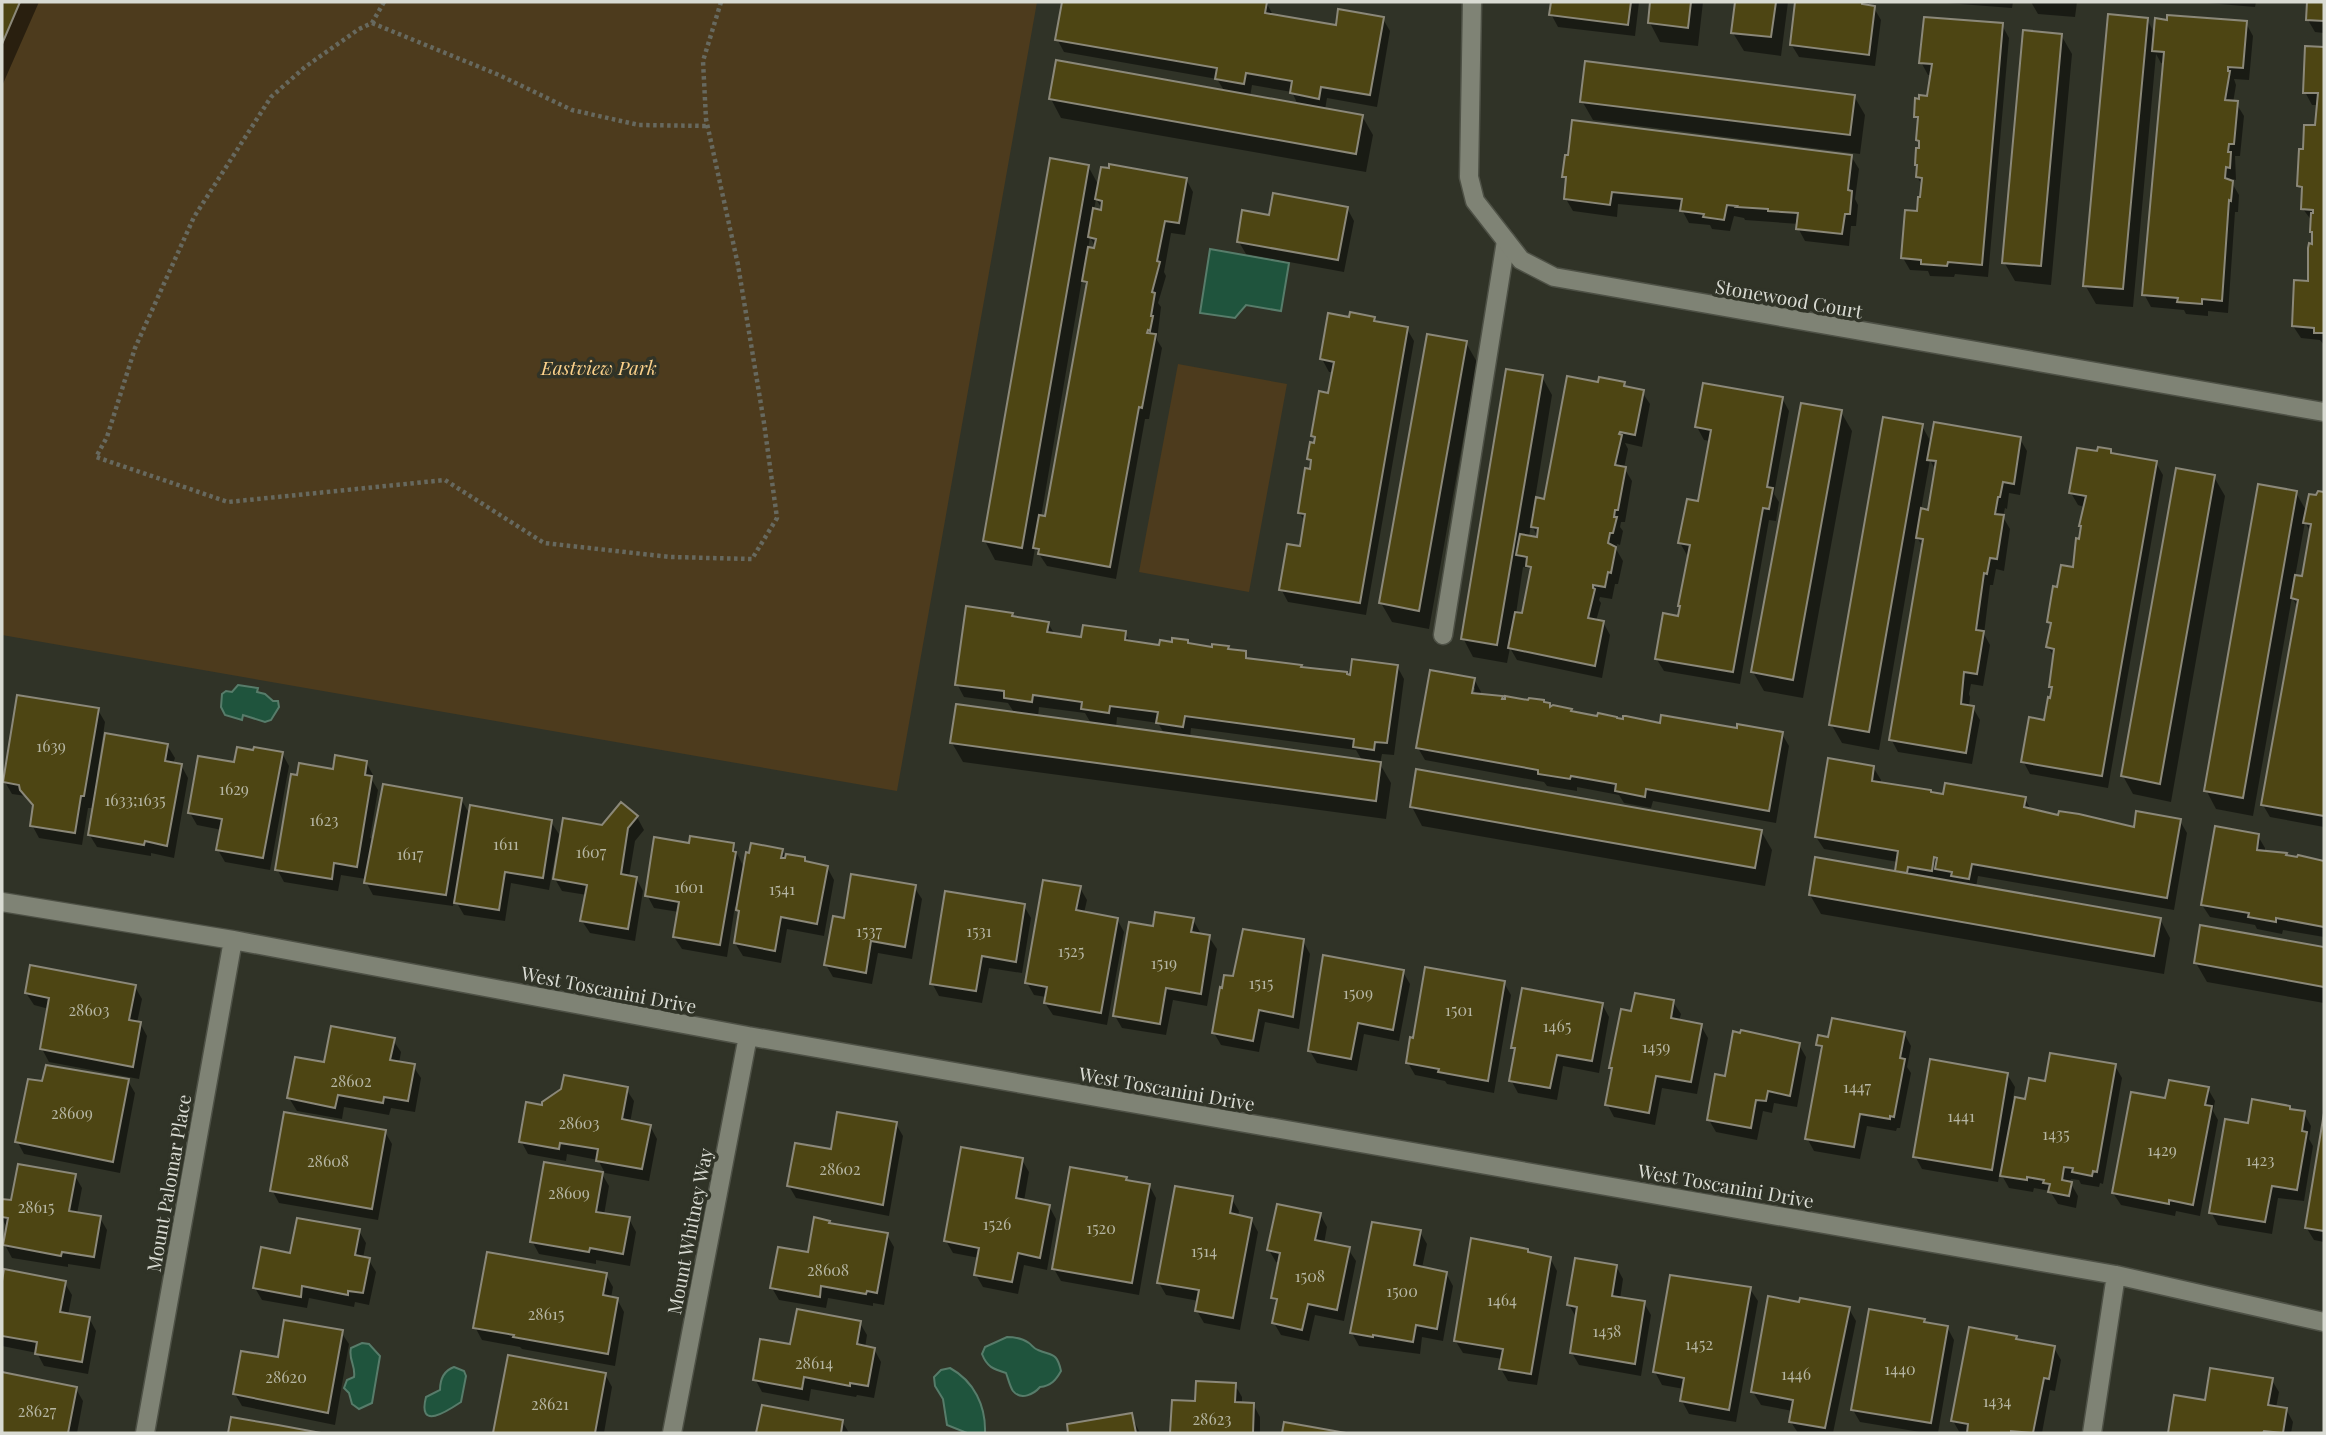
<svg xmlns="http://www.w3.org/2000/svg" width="2326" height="1435" viewBox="0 0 2326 1435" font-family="'Playfair Display',serif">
<rect width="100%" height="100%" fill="#303327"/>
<!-- green -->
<path fill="#4d3b1d" d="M10,2H1037L897,791L2,635V20Z
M1178,364L1287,384L1249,592L1139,572Z"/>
<!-- water -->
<path fill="#1f543d" stroke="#577c6a" stroke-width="2" d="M1210,249L1289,263L1281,311L1246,305L1235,318L1200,313Z
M238,685L258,688L257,692L265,694L273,701H278L279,707L271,720L265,722L243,715L242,720L225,715L221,707L222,694L226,691L232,692Z
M1007,1337C1015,1337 1022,1338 1029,1343C1032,1345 1034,1349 1038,1350C1052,1356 1057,1352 1061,1371C1056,1380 1051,1386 1040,1387C1034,1394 1021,1401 1013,1391C1010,1387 1008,1378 1006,1373C993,1369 987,1367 982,1354L985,1347Z
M362,1343L369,1344L380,1356L372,1403L359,1409L352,1404L349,1393L344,1388L347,1380L354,1377C356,1366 348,1359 351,1348Z
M454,1367L464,1371L466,1376L461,1402C449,1410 417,1432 426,1397L440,1390C440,1380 443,1371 454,1367Z
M950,1368C974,1381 986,1406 985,1433H967L947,1425L943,1399L935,1386L934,1377L941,1370Z"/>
<!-- shadow -->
<path fill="#0007" fill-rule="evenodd" d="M2,2H39L2,86Z
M1063,2H1266L1273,15L1337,27L1383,19L1390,31L1377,107L1327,98L1325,110L1362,116L1373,135L1366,172L1061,118L1051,99L1225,92L1217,79L1064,52L1057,39ZM1252,85L1292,92L1298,105L1250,97Z
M1553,2H1639L1635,36L1558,27L1551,14Z
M1652,2H1703L1698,46L1660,42L1650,23Z
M1737,2H1788L1781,56L1744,51L1733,33Z
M1797,2H1869V7L1874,8L1881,20L1875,66L1799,57L1791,44Z
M1934,2H2013L2012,8Z
M2031,2H2077L2075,17L2038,14Z
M2196,2H2256L2255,7Z
M2309,2H2324V33L2315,32L2308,20Z
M2147,19L2155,35L2246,23L2253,36L2249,80L2234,79L2236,85L2233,103H2236L2244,116L2240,156H2235L2236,180L2233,179L2232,183L2239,195L2238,212H2235L2228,313L2208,311V316L2186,314L2184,310L2151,307L2144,294L2165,63H2161L2156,54L2133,307L2096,304L2085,285Z
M2002,25L2009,38L1988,277L1955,274L1954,277L1930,276L1928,271L1910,270L1903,258L1919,213L1923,186L1917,177L1916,164L1921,145L1918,140L1919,123L1915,116L1929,97L1932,75H1928L1921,62Z
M2061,35L2072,54L2051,285L2015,281L2004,262Z
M2307,48L2324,49V345L2320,340L2301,338L2293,326L2310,283L2313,246L2312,221L2303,209L2304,194L2299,186L2305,151L2317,127L2319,105H2312L2305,92Z
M1854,96L1865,115L1860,154L1593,120L1582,101Z
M1851,156L1859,169L1855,199L1858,205L1856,226H1851L1849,246L1805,241L1798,228L1799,224L1745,220L1744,218L1734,216L1730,231L1712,229L1710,225L1689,223L1682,210L1618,204L1617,217L1573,211L1566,199L1567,182L1564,176Z
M1088,166L1099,186L1186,179L1193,192L1185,235L1171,233L1164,272L1166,276L1158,303L1161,307L1157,340L1162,348L1149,419H1145L1116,579L1047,566L1035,548L1032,566L995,560L985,541ZM1096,199L1102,209V212L1094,210ZM1090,237L1096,248V250L1088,249ZM1082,279L1088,288L1046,518L1041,517Z
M1347,208L1354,221L1344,272L1246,254L1239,242L1270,217Z
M1374,318L1376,323L1407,329L1414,341L1366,615L1288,602L1281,589L1302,548L1306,523L1299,512L1312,464L1309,459L1315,445L1316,441L1313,436L1330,395L1334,372H1329L1322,359L1350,319Z
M1466,343L1477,362L1429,629L1392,622L1381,603Z
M1542,377L1552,395L1535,499L1545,501L1599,384L1624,383L1627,389L1642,392L1650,404L1642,447L1625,443L1628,449L1624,468L1632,481L1625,522H1621L1620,527L1623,531L1620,545L1617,544L1616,549L1623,561L1618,584H1615L1612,599L1600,597L1599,600L1601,603L1596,621L1603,622L1610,635L1602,678L1517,660L1510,648L1507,663L1473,657L1463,638ZM1531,524L1539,539L1529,537ZM1523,567L1529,568L1531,572L1523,615L1516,614Z
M1782,398L1789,411L1774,494L1779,502L1776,521L1769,520L1740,684L1664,671L1656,658L1680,618L1690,556L1687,555L1680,543L1699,503L1711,441L1704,440L1697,427Z
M1841,412L1852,431L1803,698L1764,691L1753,672Z
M1922,426L1932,444L2020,439L2027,451L2020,495L2009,493L2007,509L2005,508L2003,517L2010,529L2004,571L1996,569L1993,585H1990L1984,634L1990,645L1983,686L1971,684L1969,694L1970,697L1969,707L1973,708L1980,720L1972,764L1898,752L1891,739L1923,547L1916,536L1879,750L1842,743L1831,724ZM1930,460L1936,471L1929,512L1921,510Z
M2110,451L2113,455L2156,463L2163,475L2108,788L2030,774L2023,761L2045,722L2052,700L2055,658L2048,647L2052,627L2049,622L2059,589L2075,569L2080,541L2084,507L2078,505L2071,493Z
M2214,477L2225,496L2171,802L2133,794L2123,776Z
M2296,493L2307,512L2319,493L2324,494V827L2270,817L2263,805L2298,608L2292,597L2253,816L2216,809L2206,790ZM2305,522L2311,533L2304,578L2295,577Z
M1012,614L1014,618L1048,623L1055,635L1082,639L1125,633L1131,643L1161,647L1189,645L1213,649L1228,648L1229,651L1245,653L1249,660L1348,676L1397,666L1404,679L1394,755L1382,754L1380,764L1391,783L1386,819L963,762L952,743L1015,714L1008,703L964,697L957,684ZM1039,707L1085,713L1092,725L1038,717ZM1117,717L1158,723L1165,735L1116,728ZM1191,728L1356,750L1363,762L1190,738Z
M1474,679L1481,692L1480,696L1502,698L1505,704L1549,705L1551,708L1572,713L1661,726L1782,734L1789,746L1776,823L1653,801L1651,808L1624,803L1619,795L1577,787V791L1547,786L1544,782L1425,760L1418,748ZM1471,688H1475L1473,702Z
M98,710L105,722L97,774H100L167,745L175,758L173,764L181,765L188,778L174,858L151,853V856L97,847L89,834L94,808H88L82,845L39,838L32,825L35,809L26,796L12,794L5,782Z
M282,753L289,766L270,870L225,862L218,850L222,830L197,825L190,813L235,764Z
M366,762L373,775L372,780L378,790L370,838L375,839L461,799L470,815L551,822L559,834L549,890L511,883L505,921L464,915L454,898L453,906L373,895L366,882V879L341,875L338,891L284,882L277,869L334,771Z
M1873,767L1881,780L1880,784L1932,793L2025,799L2031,810L2135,829L2180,821L2187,833L2174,910L1978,876L1976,887L2160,919L2170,938L2164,974L1821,914L1810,895L1896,873L1898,862L1824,849L1816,837Z
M1412,807L1761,831L1772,850L1765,886L1422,826Z
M637,817L644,830L635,841L629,877L636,878L643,891L635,941L590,933L582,921L587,895L562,891L555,879L603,827Z
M2258,836L2265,848V852L2324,863V937L2283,930L2282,934L2257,929L2255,925L2210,917L2202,905Z
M690,845H733L745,870L782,850L785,856L804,859L807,863L827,867L834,880L824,936L787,929L781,963L743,956L735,943L740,914L735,906L727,957L682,949L674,937L679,912L654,908L647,895Z
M914,887L922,899L912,959L878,953L872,984L833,977L826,965Z
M1080,888L1087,900L1084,913L1117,919L1124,932L1107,1025L1053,1015L1045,1003L1046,997L1034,995L1027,983Z
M1024,906L1031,918L1022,973L989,968L982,1003L939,996L932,983Z
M1193,920L1200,932L1199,935L1209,937L1217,949L1207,1006L1173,1000L1166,1035L1122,1028L1115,1016L1154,928Z
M2202,927L2324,948V1003L2207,982L2196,963Z
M1303,941L1310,954L1299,1029L1265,1022L1259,1052L1221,1045L1214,1033L1234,979Z
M1403,972L1410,984L1399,1041L1364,1034L1357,1071L1317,1063L1310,1051Z
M1504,983L1511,995L1494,1093L1447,1084L1445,1081L1415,1075L1408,1063Z
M135,987L142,999L137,1023H140L147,1036L139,1079L49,1062L42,1049L49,1009L34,1005L26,993Z
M1673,1002L1681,1014L1679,1021L1701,1026L1708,1038L1697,1094L1662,1088L1655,1125L1614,1117L1607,1104L1613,1071L1611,1067L1633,1013Z
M1602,1004L1609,1017L1599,1073L1563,1066L1557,1100L1518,1093L1511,1080L1516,1053L1513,1047Z
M1904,1033L1911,1046L1907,1067L1911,1073L1900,1128H1897L1896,1131L1867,1126L1860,1159L1814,1151L1807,1138L1822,1052L1818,1044L1830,1039Z
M393,1040L401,1052L399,1063L413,1066L421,1078L415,1112L391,1108L389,1115L344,1107L342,1119L297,1111L289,1098L326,1064Z
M1799,1045L1806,1057L1797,1107L1774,1103L1772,1113L1763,1111L1757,1140L1716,1132L1709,1120Z
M2115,1066L2122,1078L2103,1184L2100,1183L2099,1187L2081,1184L2079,1180L2071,1179L2070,1182L2078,1196L2076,1208L2058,1204L2050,1191L2034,1188L2033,1192L2009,1188L2000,1172L1998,1182L1922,1169L1915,1156L2007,1074L2015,1087L2013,1098L2027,1101L2047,1083Z
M128,1081L135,1093L120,1173L24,1154L17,1141L44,1083Z
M626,1089L634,1101L630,1123L650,1126L657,1139L649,1181L605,1173L598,1160L567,1154L566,1161L528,1154L521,1141L543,1107Z
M2208,1089L2215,1101L2213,1111L2218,1120L2200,1216L2176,1211L2175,1216L2121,1205L2113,1193L2166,1100Z
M2289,1108L2291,1111L2304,1113L2311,1126L2309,1139L2313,1146L2304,1201L2278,1198L2272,1234L2218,1225L2211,1212L2249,1125Z
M2324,1123V1242L2314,1240L2306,1227Z
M896,1124L903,1136L889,1216L796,1198L789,1186L832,1151Z
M385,1132L392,1144L378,1220L279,1203L272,1190Z
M1022,1160L1029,1172L1024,1201L1049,1206L1056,1219L1047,1270L1024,1265L1018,1294L983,1287L976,1275L979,1258L953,1253L946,1241Z
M602,1174L609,1186L604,1215L629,1219L636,1232L630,1266L596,1260V1264L539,1254L532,1241Z
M75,1176L82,1188L77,1214L100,1218L107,1230L100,1269L68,1264V1267L12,1258L5,1245L8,1229L2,1219L3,1201L12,1202Z
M1126,1179L1128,1182L1149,1185L1156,1198L1139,1295L1061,1281L1054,1269Z
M1231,1198L1239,1211L1238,1216L1251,1219L1258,1232L1240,1330L1204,1323L1197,1311L1199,1301L1166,1295L1159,1283Z
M1320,1214L1327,1227L1324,1244L1348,1249L1356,1261L1344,1321L1315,1315L1309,1341L1281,1335L1274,1323L1278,1305L1273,1298L1280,1263L1276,1262L1269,1250Z
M830,1225L887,1235L894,1247L884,1305L873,1303V1306L828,1298L826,1308L779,1300L772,1288L810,1254Z
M359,1231L366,1243L363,1258L368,1259L376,1272L369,1305L355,1302L354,1307L309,1298L307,1308L262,1300L255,1288L292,1255Z
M1420,1232L1427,1244L1422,1268L1446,1273L1453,1286L1443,1341L1422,1337L1420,1354L1359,1346L1352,1333Z
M1527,1250L1530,1255L1550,1258L1557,1271L1537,1385L1508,1381L1501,1369L1503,1359L1463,1353L1455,1340Z
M1616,1266L1623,1279L1620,1299L1644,1303L1651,1315L1641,1376L1579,1365L1572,1353L1576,1317L1569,1305Z
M606,1275L613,1287L611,1298L617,1299L624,1312L615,1366L522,1349L520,1347L482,1340L475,1327Z
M64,1282L72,1295L68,1315L89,1318L96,1331L88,1374L44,1366L37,1353L2,1346V1289Z
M1750,1289L1758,1301L1736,1422L1689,1414L1682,1401L1684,1389L1662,1385L1655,1372Z
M1849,1309L1856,1321L1833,1433H1798L1791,1422L1793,1411L1761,1405L1753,1392Z
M1924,1320L1926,1324L1947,1327L1954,1340L1938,1433H1926L1860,1422L1853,1410Z
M860,1323L867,1335L865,1348L874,1349L881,1362L874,1398L857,1395L856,1397L811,1389L809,1401L762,1392L755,1379L792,1346Z
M341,1332L349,1344L335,1425L242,1406L235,1394L279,1359Z
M2015,1338L2018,1341L2054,1348L2061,1360L2055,1391L2050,1390L2042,1433H1960L1953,1421Z
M509,1357L605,1374L612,1387L604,1433H495Z
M2,1374L76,1389L83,1401L77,1433H2Z
M2271,1379L2279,1392L2276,1408L2286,1409L2293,1422L2291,1433H2170L2176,1397L2206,1402Z
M1235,1385L1242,1397V1404H1253L1260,1417V1433H1172L1173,1402L1197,1403Z
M763,1407L842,1421L849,1433H758Z
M1131,1415L1140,1433H1070L1069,1426Z"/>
<!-- building -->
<path fill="#4d4513" stroke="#8b8879" stroke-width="2" d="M2,2H20L2,44Z
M1062,2H1267L1265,13L1336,25L1338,9L1384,17L1370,95L1321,87L1319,99L1290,93L1292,81L1246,73L1244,84L1215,79L1217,68L1055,40Z
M1551,2H1631L1628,25L1549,15Z
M1650,2H1691L1688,28L1648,23Z
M1735,2H1776L1771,37L1731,33Z
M1795,2H1862V4L1875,6L1869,55L1790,45Z
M2307,2H2324V21L2306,20Z
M2108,14L2148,18L2123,289L2083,286Z
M2167,15L2247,21L2243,68L2228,67V71H2230L2225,100L2238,101L2234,144H2229L2228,152H2231L2230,168L2226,167L2225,178L2233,181L2231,201L2229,200L2222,301L2202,299V304L2177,302L2178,298L2142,295L2164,52L2152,51L2155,18L2167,20Z
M1924,17L2003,23L1982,265L1948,262L1947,266L1921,264V260L1901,258L1905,210L1917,211L1918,197H1920L1922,178L1916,177L1917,165H1915L1916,148H1919V141L1916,140L1918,117H1914L1915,98L1919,99V95L1927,96L1932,64L1919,63Z
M2023,30L2062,34L2041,266L2002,263Z
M2305,46L2324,47V333H2314V328L2292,326L2294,280L2308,281V248L2309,243L2312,244V232H2310L2311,213H2313V210L2301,209L2302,187L2297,186L2299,149H2303L2304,125H2315L2318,93H2303Z
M1056,60L1363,115L1356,154L1049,99Z
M1585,61L1855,95L1850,135L1580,102Z
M1572,120L1852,155L1848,190L1852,191L1850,214H1845L1842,234L1796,229L1798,213L1768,211V209L1736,207L1737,206L1727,205L1724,220L1703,217L1704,214L1680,211L1682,199L1612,192L1610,205L1564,199L1566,177H1562L1565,155H1568Z
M1050,158L1089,165L1022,548L983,541Z
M1109,164L1187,178L1179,223L1165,221L1157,261L1160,262L1152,292L1155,293L1151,316H1153L1150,331L1148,330L1147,333L1156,334L1142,408L1139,407L1110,567L1038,554L1039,549L1033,548L1039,515L1045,516L1087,282L1082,281L1088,247L1094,248L1096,239L1088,237L1093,208L1101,210L1102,201L1095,199L1101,167L1109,168Z
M1273,193L1348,207L1338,260L1237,242L1242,210L1269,215Z
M1350,312L1375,317L1374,321L1408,327L1360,603L1279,590L1287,544L1300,546L1305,514L1298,513L1305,468L1310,469L1311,460L1307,459L1310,442L1314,443L1315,437L1311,436L1319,391L1328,393L1334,362L1320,359L1328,313L1349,317Z
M1427,334L1467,341L1419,611L1379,603Z
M1506,369L1543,375L1497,645L1461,639Z
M1567,376L1598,382L1599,377L1625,382L1624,386L1644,390L1635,435L1620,432L1619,434L1622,435L1615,465L1626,467L1618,510H1615L1614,517H1617L1613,533H1610L1608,543L1616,547L1611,573L1608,572L1605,587L1593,585V588L1595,589L1588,618L1604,621L1595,666L1508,648L1515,612L1522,613L1531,567L1526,566L1527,557L1516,555L1520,534L1537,537L1538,528L1531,527L1536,497L1544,499Z
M1703,383L1783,397L1767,487L1773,488L1769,509L1763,508L1733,672L1655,659L1663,613L1678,616L1680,606H1678L1690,545L1678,543L1687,499L1698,501L1711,430L1695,427Z
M1801,403L1842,410L1793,680L1751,672Z
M1883,417L1923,424L1869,732L1829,725Z
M1934,422L2021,437L2014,484L2003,482L2000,497H1998L1995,514L2004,515L1997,559L1990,558L1987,574L1984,573L1976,630L1984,631L1977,674L1964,672L1961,704L1974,706L1966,753L1889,740L1923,539L1916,538L1921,508L1928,510L1936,461L1927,460Z
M2098,447L2111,449V453L2157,461L2102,776L2021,762L2029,717L2044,720L2048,697L2050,698L2052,687H2049L2054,649L2046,647L2051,623L2047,622L2053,586L2057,587L2061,565L2073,567L2076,538L2079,539L2081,526H2079L2086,496L2069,493L2077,448L2097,451Z
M2176,468L2215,475L2160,784L2121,776Z
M2258,484L2297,491L2243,798L2204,791Z
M2318,491L2324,492V816L2261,805L2298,600L2291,598L2295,575L2302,576L2311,524L2303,523L2309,494L2316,495Z
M966,606L1013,613L1012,616L1049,622L1047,632L1081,637L1083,625L1126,631L1125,640L1159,645L1160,640L1172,642V638L1188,640V643L1212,647V644L1229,646L1228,649L1246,651V658L1302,665L1301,667L1347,672V674L1350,675L1352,659L1398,665L1387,743L1375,742L1374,750L1353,747L1354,739L1185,716L1183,727L1156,723L1158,712L1110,706L1109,713L1081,709L1082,702L1033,695L1032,702L1004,698V691L955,685Z
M1430,670L1475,678L1472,693L1503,696L1502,699H1505V696L1528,700L1529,698L1544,700V702L1550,703V707L1553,705L1572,709L1571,711L1597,716L1598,713L1617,717V718L1623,719V716H1626L1660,723L1661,715L1737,728V724L1783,732L1769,811L1646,789L1645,797L1615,791L1616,784L1571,776L1570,779L1538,774V770L1416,748Z
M17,695L99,708L84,796H81L75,833L30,826L33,805L20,790L19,785L3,782Z
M956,704L1381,762L1376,801L950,743Z
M105,733L168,744L165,761L182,764L167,846L145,841L144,845L88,835Z
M237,747L253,750L254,747L283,752L263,858L216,850L222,819L188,813L198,756L234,762Z
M335,755L367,761L365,775L372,776L357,867L334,863L332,879L275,870L291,774L297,775L299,763L333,769Z
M1828,758L1874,766L1872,781L1931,790V792L1943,794L1945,783L2026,797L2024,807L2058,815L2059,811L2079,814L2134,827L2136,811L2181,819L2167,898L1972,864L1969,879L1951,876L1952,872L1935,869L1937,858L1934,857L1932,871L1908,867L1907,873L1895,871L1898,851L1815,837Z
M1416,769L1762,830L1755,868L1410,807Z
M383,784L462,798L446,895L364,883Z
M621,802L638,816L628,828L621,874L637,877L628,929L580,921L587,885L553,879L563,818L602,825Z
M470,805L552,820L543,878L505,872L499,910L454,903Z
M2215,826L2259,834L2257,850L2287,853L2286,855L2297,857L2298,855L2324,861V927L2276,918V922L2248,917L2249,913L2201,905Z
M690,836L734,843L733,851L736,852L720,945L673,937L679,902L645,896L654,837L689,843Z
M751,843L783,849L781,858H785L786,854L805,857V861L828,866L817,924L781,917L775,951L734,943L739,911L736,910L746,852L749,853Z
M1815,857L2161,918L2154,956L1809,895Z
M851,874L916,885L905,947L871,941L866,973L824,965L833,916L844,918Z
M1043,880L1081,886L1076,910L1118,918L1101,1013L1044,1003L1047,987L1025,983Z
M945,891L1025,904L1016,962L982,956L976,991L930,984Z
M1155,912L1194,918L1191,932L1210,935L1201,994L1166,988L1160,1024L1113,1016L1129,922L1153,926Z
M2200,925L2324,947V987L2194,963Z
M1243,929L1304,939L1293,1017L1259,1010L1253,1041L1212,1033L1220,987L1222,988L1224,975L1233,976Z
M1323,955L1404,970L1393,1030L1358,1023L1351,1059L1308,1051Z
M30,965L136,985L129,1020L141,1022L133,1067L40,1049L49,998L25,993Z
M1425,967L1505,981L1488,1081L1438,1072L1439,1069L1406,1063L1410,1037L1413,1038Z
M1522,988L1603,1003L1592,1061L1557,1055L1550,1088L1509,1081L1515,1048H1511Z
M1635,993L1674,1000L1671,1018L1702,1024L1691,1082L1656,1076L1649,1113L1605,1105L1612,1068H1609L1621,1009L1631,1011Z
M1832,1018L1905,1032L1900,1058L1905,1059L1894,1117L1890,1116V1119L1860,1114L1854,1147L1805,1139L1822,1046L1816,1045L1818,1035L1828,1037Z
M331,1026L395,1038L390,1060L415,1064L408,1101L384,1097L383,1103L338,1095L335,1108L287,1098L295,1057L324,1062Z
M1741,1030L1800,1043L1790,1096L1768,1091L1766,1101L1756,1100L1751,1128L1707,1120L1715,1074L1725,1076L1733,1031L1740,1033Z
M2050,1053L2116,1064L2097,1172L2093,1171L2092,1176L2072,1172L2073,1168L2064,1167L2062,1180L2072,1182L2069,1196L2048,1192L2050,1184L2043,1183L2044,1180L2027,1177V1180L2000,1176L2015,1097L2025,1099L2029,1078L2045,1081Z
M1930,1059L2008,1073L1992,1170L1913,1157Z
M46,1065L129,1079L113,1162L15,1142L28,1079L42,1081Z
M564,1075L628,1087L622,1119L651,1125L642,1169L596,1161L598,1149L560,1143L559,1149L519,1142L526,1102L542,1105V1102L561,1089Z
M2169,1080L2209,1087L2205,1105L2212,1106L2193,1205L2169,1200V1204L2112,1193L2131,1092L2165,1098Z
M2252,1099L2290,1106V1109L2305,1111L2302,1131L2307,1132L2297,1190L2272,1186L2265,1222L2209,1213L2225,1119L2248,1123Z
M284,1112L386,1130L372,1209L270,1191Z
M837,1112L897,1122L883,1205L787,1186L795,1143L831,1149Z
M2324,1113V1231L2305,1228Z
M961,1147L1023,1158L1016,1198L1050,1205L1040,1258L1018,1253L1012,1282L974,1275L979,1248L944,1241Z
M544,1162L603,1172L596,1212L630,1217L623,1254L590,1248L589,1252L530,1242Z
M18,1164L76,1174L69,1211L101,1216L94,1257L62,1252L61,1256L3,1245L8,1218L2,1217V1199L11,1200Z
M1070,1167L1127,1177L1126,1180L1150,1184L1132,1283L1052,1269Z
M1175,1186L1233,1196L1230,1213L1252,1218L1233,1318L1195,1311L1199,1290L1157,1283Z
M1277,1204L1321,1213L1315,1240L1350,1247L1337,1310L1308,1304L1302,1330L1272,1323L1277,1299L1271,1298L1280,1253L1267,1250Z
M814,1217L830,1221L829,1223L888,1233L877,1293L867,1291L866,1294L821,1286L820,1297L770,1288L778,1247L808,1252Z
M297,1218L360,1229L355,1255L370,1258L363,1293L348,1291V1295L302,1286L301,1297L253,1288L261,1247L290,1253Z
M1372,1222L1421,1230L1414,1265L1447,1272L1437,1329L1416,1325L1413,1342L1373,1335V1337L1350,1333Z
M1471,1238L1528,1249V1252L1551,1257L1531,1374L1499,1369L1503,1349L1454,1341Z
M487,1252L607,1273L603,1295L618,1298L608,1354L513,1337L514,1335L473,1328Z
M1575,1258L1617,1265L1612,1296L1645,1301L1635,1364L1570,1353L1577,1307L1567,1305Z
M4,1269L66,1281L60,1312L90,1317L82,1362L35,1354L37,1342L2,1336V1281Z
M1670,1275L1751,1287L1729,1410L1680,1401L1684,1378L1653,1372Z
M1768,1296L1799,1302L1800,1298L1850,1307L1825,1428L1789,1422L1793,1400L1751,1392Z
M797,1309L861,1321L857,1344L875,1348L868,1386L850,1383V1386L804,1377L802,1389L753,1380L760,1339L790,1344Z
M1869,1309L1925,1319L1924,1322L1948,1326L1931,1423L1851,1410Z
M284,1320L343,1330L328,1413L233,1394L241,1351L278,1357Z
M1969,1327L2017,1336L2016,1339L2055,1346L2049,1379L2044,1378L2033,1433L2011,1431V1433H1967L1968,1424L1951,1421Z
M508,1355L606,1373L595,1433H493Z
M2210,1368L2273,1378L2268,1405L2287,1408L2283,1433L2264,1431L2263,1433H2168L2174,1395L2205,1400Z
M2,1372L77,1387L68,1433H2Z
M1196,1381L1236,1383L1235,1402L1254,1403L1253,1433H1170L1172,1400L1195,1401Z
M762,1405L843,1420L841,1433H756Z
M1132,1413L1136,1433H1068L1067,1424Z
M231,1417L278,1425L321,1433H228Z
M1284,1422L1346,1433H1282Z"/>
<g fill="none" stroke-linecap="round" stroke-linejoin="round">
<defs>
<path id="service" d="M1443,635L1506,241"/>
<path id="minor" d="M1472,2L1469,177L1475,201L1521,260L1554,277L2324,412
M2,902L233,940L748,1036L2116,1275L2324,1322
M145,1433L233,940
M672,1433L748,1036
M2092,1433L2116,1275"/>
</defs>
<!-- service casing -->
<use href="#service" stroke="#4e5146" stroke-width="21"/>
<!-- minor casing -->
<use href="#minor" stroke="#4e5146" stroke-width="21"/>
<!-- path -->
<path stroke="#67695f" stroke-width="4.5" stroke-dasharray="3.5 3.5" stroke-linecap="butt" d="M384,2L372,23L359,29L305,67L271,97L194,217L135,348L107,437L96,457L228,502L445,480L544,543L670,557L752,559L777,518L764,423L738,265L706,119L703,61L721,2
M372,23L499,75L572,110L639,125L708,126"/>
<!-- service -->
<use href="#service" stroke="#7f8375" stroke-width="18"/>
<!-- minor -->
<use href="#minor" stroke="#7f8375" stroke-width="18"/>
</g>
<g text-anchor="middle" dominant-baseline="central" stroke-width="7" stroke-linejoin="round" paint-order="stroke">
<!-- number labels -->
<g font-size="16" fill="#b6b6a3">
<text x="51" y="745">1639</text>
<text x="234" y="788">1629</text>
<text x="135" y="799">1633;1635</text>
<text x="324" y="819">1623</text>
<text x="506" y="843">1611</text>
<text x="591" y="851">1607</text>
<text x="410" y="853">1617</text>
<text x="689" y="886">1601</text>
<text x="782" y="888">1541</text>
<text x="869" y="930">1537</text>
<text x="979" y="930">1531</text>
<text x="1071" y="950">1525</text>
<text x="1164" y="962">1519</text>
<text x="1261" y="982">1515</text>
<text x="1358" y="992">1509</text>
<text x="89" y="1009">28603</text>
<text x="1459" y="1009">1501</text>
<text x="1557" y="1025">1465</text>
<text x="1656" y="1046">1459</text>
<text x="351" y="1080">28602</text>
<text x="1857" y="1086">1447</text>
<text x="72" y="1112">28609</text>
<text x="1961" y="1115">1441</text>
<text x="579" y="1122">28603</text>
<text x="2056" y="1133">1435</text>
<text x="2162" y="1149">1429</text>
<text x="2260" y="1159">1423</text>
<text x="328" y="1160">28608</text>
<text x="840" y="1168">28602</text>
<text x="569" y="1192">28609</text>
<text x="36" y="1206">28615</text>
<text x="997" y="1223">1526</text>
<text x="1101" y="1227">1520</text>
<text x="1204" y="1250">1514</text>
<text x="828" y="1269">28608</text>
<text x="1310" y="1275">1508</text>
<text x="1402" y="1290">1500</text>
<text x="1502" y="1299">1464</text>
<text x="546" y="1313">28615</text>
<text x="1607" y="1330">1458</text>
<text x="1699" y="1343">1452</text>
<text x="814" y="1362">28614</text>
<text x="1900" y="1368">1440</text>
<text x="1796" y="1373">1446</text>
<text x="286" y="1376">28620</text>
<text x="1997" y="1400">1434</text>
<text x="550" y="1403">28621</text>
<text x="37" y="1410">28627</text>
<text x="1212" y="1418">28623</text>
</g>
<!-- street labels -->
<g font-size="19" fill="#d9dbd3" stroke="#303327">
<text transform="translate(1789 298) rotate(10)">Stonewood Court</text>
<text transform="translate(609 989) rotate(11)">West Toscanini Drive</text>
<text transform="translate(1167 1088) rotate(10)">West Toscanini Drive</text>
<text transform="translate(168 1183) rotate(-80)">Mount Palomar Place</text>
<text transform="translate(1726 1185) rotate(10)">West Toscanini Drive</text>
<text transform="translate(689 1231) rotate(-79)">Mount Whitney Way</text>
</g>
<!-- park labels -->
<g font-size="19" font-style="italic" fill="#fbd18b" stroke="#303327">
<text x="599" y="367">Eastview Park</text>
</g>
</g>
<!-- border -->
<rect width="2326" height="1435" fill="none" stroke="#d9dbd3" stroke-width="7"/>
</svg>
